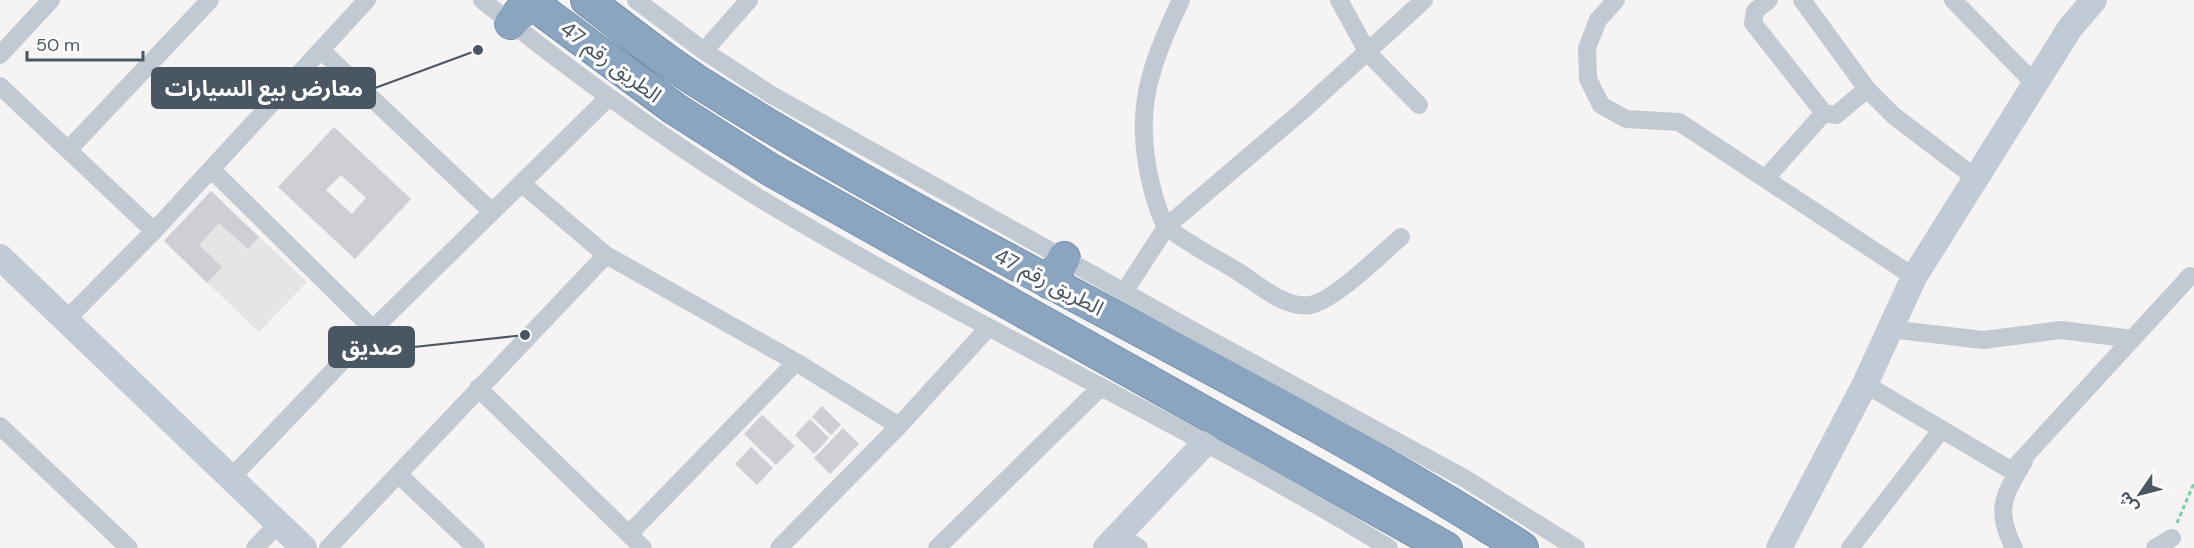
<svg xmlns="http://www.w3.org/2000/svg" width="2194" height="548" viewBox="0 0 2194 548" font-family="'DM Sans','Noto Sans Arabic',sans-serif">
<rect width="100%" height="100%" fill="#f5f3f3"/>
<!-- education -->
<path fill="#e6e4e5" d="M211,191L307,282L259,332L164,241Z"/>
<!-- building -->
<path fill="#cdcfd5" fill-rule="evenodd" d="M334,127L411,199L355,259L278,187ZM341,175L366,198L352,214L326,190Z
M211,191L259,237L248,249L219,223L199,245L222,267L207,283L164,241Z
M822,406L841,425L831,435L812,417Z
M762,415L795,446L776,465L744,434Z
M810,419L829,438L814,454L795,435Z
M843,428L859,444L830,474L814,458Z
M751,447L773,468L757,485L735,464Z"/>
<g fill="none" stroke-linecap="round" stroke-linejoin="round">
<defs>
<path id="highway" d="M528,0L675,109L771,170L1446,548
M587,0C623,27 659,57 697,81C964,251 1256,377 1522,548
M511,23L529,1
M1050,283L1064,258"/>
</defs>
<!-- highway casing -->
<use href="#highway" stroke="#7690ad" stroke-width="34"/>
<!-- path -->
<path stroke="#7ad0a6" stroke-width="3" stroke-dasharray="4.5 3" stroke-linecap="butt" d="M2177,523L2194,483"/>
<!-- street -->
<path stroke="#c1cad2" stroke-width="18" d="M482,0C572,72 666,141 764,201C968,324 1186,424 1389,548
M636,0L704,51L770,94L1192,330L1464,478L1576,548
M1181,0C1150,66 1133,110 1151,184C1154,196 1159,217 1167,227C1178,238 1221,261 1237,271C1257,283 1284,309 1310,305C1334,301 1381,254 1401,237
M1339,0L1368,53L1419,105
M1616,0L1598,20L1587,48L1588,79L1601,105L1626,119L1679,122L1914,277
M1769,0L1755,11L1753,23L1824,113L1836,115L1867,89
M1802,0L1867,89L1894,116L1977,179
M1953,0L2036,85
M321,50L492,212
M704,51L749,0
M0,55L51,0
M0,86L154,231
M68,150L210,0
M211,169L373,329
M1765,179L1824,113
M521,183L606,255L796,362L899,426
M1124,292L1167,226L1302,111L1424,0
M66,320L154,231L367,0
M1890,329L1983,340L2061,330L2133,339
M1865,384L2007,468L2015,467L2190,276
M478,388L643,548
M0,426L129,548
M398,474L476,548
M231,478L373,329L609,97
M629,534L796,362
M1118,535L1139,548
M255,548L278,524
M328,548L606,255
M779,548L899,426L988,328
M937,548L1100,388
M1850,548L1942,429
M2014,548C1994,509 2004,496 2024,461
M2155,548L2172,538"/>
<!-- secondary -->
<path stroke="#c1cbd6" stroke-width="26" d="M0,257L304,548
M1106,548L1204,444
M1779,548L1865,384L1914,277L2070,28L2094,0"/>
<!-- highway -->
<use href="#highway" stroke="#8ba5c1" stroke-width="32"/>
</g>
<g text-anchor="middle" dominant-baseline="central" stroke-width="6" stroke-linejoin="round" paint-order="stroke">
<!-- street labels -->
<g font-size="21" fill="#4a5661" stroke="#fff">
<text transform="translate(611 62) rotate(37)">الطريق رقم 47</text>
<text transform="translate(1049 282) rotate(28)">الطريق رقم 47</text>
</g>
</g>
<!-- callouts -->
<path fill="none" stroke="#4a5661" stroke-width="2" d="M478 50L375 88M525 335L414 347"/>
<g fill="#4a5661" stroke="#fff" stroke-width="2">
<circle cx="478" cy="50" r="6"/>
<circle cx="525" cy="335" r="6"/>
</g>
<g fill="#4a5661" stroke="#4a5661" stroke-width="2">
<rect x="152" y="68" width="223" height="40" rx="6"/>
<rect x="329" y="327" width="85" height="40" rx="6"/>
</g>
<g font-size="22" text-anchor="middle" font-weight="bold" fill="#fff">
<text x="264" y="96">معارض بيع السيارات</text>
<text x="372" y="355">صديق</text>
</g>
<!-- north arrow -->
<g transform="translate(2140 494) rotate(235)" stroke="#ffffff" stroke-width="4.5" paint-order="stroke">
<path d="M0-4.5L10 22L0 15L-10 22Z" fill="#4a5661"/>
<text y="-9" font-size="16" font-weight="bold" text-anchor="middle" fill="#4a5661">ش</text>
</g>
<!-- scale -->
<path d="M27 51v9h116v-9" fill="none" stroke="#4a5661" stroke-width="3"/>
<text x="36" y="51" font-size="18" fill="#4a5661" stroke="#ffffff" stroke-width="4.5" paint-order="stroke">50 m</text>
</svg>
